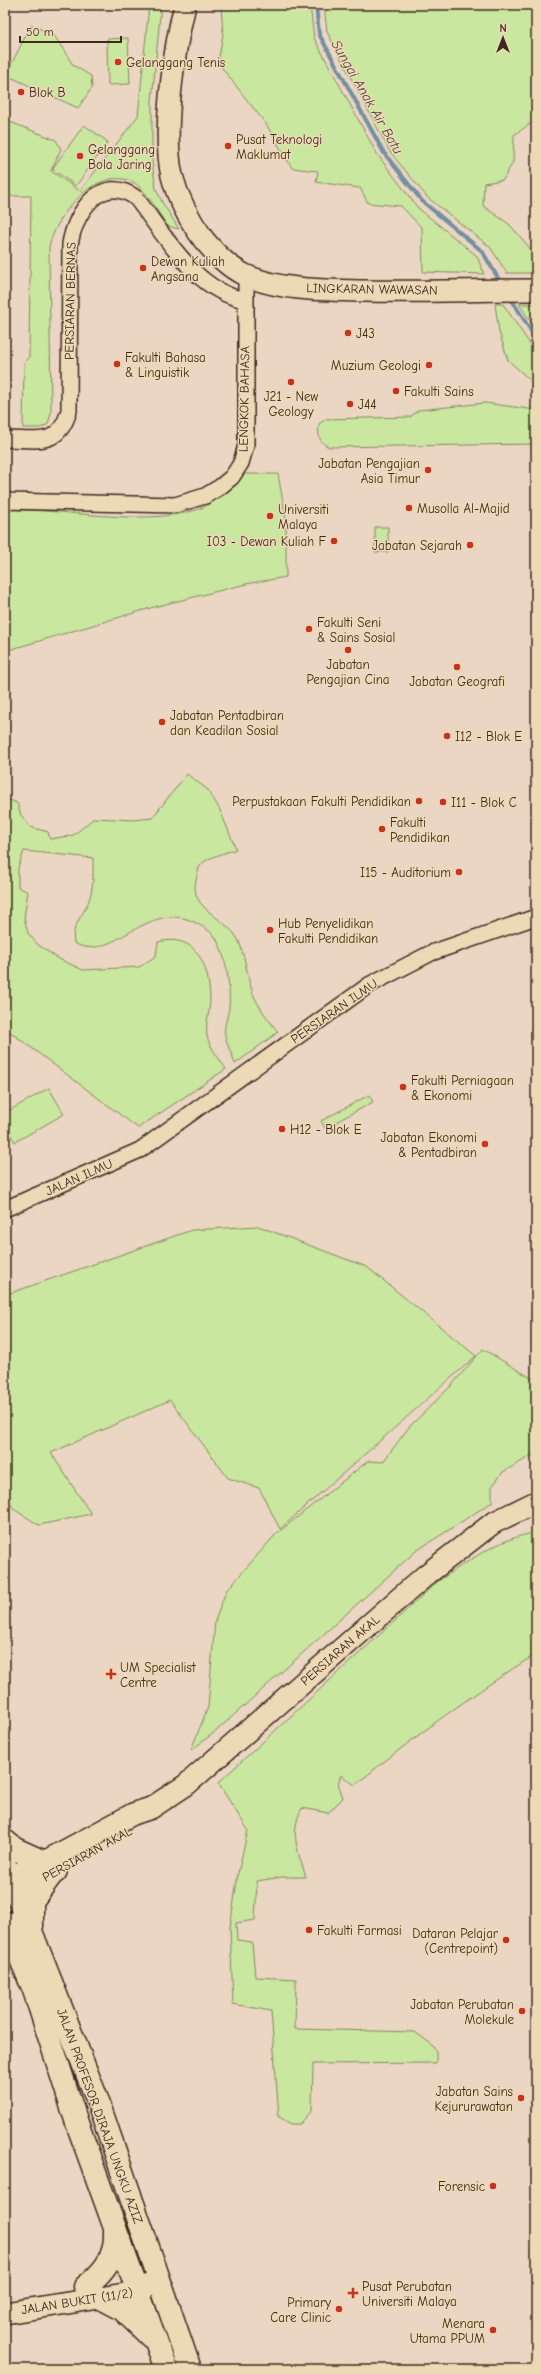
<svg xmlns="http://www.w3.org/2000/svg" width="541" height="2374" viewBox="0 0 541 2374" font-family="'Comic Neue',sans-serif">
<rect width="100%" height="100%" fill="#ebd5c3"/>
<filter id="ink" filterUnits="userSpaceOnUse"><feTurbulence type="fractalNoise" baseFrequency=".025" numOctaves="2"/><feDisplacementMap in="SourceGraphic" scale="8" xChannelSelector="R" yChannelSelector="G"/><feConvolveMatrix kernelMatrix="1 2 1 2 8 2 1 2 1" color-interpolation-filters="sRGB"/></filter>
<g filter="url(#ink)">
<!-- green -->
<path fill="#c9e79f" stroke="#82885e" d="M149,5H161L152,100V161L156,189L162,202L179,229L167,226C159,214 145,188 133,182C96,165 56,215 49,247L51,413L48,424L41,428H23L24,363L29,358L31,196H5V120L56,140L61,149L51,171L80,191L138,116Z
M221,5H310L314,38L377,154L418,208L477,256L484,274L423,272L422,228L401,206L368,203L360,188L316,182L318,171L292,168L266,124L218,63L223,34Z
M324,5H536V120L514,135L513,162L503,180L484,183L483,206L509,224L536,255V273H507L490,247L427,197L390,152L327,32Z
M31,25L54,35L73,65L91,76L92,88L78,108L6,75Z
M128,38L130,84L108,85L107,39Z
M84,125L108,142L76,186L52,169Z
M495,304H503L536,353V400L532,382L508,360L499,332Z
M519,304H536V330Z
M485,403L536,410V444L329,447C318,442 318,435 319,424L326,419L410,417L419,410Z
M245,474H278L286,519V577L246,584L154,607L5,651V510C66,508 138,527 196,510C215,504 232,488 245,474Z
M375,527H388V552H375Z
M187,774L208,790L219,808L236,849C226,853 206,857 200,866C198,869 197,876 196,880C188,911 231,918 240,944C246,960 247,978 253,994C259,1008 269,1020 278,1032L235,1064C232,1054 227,1045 225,1035C223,1027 228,1016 229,1008C231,990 226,955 217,940C213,932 203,927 196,923C147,897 112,965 74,943C70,925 86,913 90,897C94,885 93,870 93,858L24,851L18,868V887L28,892L24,918L28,933L37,944L59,959L83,970L139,967L156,956L158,942C198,932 209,967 210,999C210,1011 205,1025 207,1036C209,1046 220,1060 226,1069L138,1128L5,1028V798L17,803L21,815L30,827L48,832L50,839L74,835L94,818L134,820L152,818Z
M49,1088L64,1114L15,1142L5,1125V1113Z
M369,1095L373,1102L325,1128L321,1121Z
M258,1226L367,1267L476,1356L280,1529L259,1488L228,1478L170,1400L51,1453L91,1514L39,1525L15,1510L5,1497V1295L192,1230Z
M483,1349L536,1381V1453L503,1472L492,1487V1502L416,1551L215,1732L191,1750L208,1707L215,1621L226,1591L276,1534L368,1461L383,1462L409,1427L450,1387Z
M536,1533V1654C472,1694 414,1737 355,1785L341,1775L338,1783L343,1798L328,1813L302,1808C289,1833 298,1852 306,1877H282L257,1881L255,1920L236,1923L237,1940L252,1942L255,1977L296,1979L295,2029L415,2032L431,2044L436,2051V2063L313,2064L312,2110L300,2124H291L279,2117L271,2011L233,2004L230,1928L238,1873L248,1830L218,1783L437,1582C467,1562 500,1537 536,1533Z"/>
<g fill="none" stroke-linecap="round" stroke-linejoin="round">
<!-- stream -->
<path stroke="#7390a1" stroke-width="4" d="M316,5L319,34L384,153L422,201L482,251L501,283
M510,297L536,339"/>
<defs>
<path id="street" d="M5,439C37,439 58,448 69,411L70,244C75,212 102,172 136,198C165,235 195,291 245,300
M5,501L175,505L205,496L220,487L232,477L241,463L246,445V275
M5,1209L140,1150L369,985L431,953L536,917"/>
<path id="secondary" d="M185,5C174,49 162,132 172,176C178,199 190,221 204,240C216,254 228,267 245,275C281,291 325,290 364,291C421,292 479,290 536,290
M10,1877L44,1862L133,1814L151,1808L186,1785L426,1575L493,1523L536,1502
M16,1892L56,1872
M5,2313L137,2292L159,2279"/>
<path id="primary" d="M5,1841L15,1849L44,1862
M5,1865L97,2099L190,2369
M5,1922L34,1990L77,2123L166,2369
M32,1926V1901L52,1874
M85,2287C105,2271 116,2257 115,2231
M101,2298L122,2309L151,2337"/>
</defs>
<!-- street casing -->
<use href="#street" stroke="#3b2a1e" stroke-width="18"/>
<!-- secondary casing -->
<use href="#secondary" stroke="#3b2a1e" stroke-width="24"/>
<!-- primary casing -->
<use href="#primary" stroke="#3b2a1e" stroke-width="25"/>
<!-- street -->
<use href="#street" stroke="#eed9b7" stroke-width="15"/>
<!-- secondary -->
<use href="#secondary" stroke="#eed9b7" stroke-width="21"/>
<!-- primary -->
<use href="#primary" stroke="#eed9b7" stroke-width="22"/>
</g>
</g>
<!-- markers -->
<g fill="#c8321e" stroke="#eed9b7" stroke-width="1.5">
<circle cx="118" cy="62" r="4"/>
<circle cx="21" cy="92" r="4"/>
<circle cx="228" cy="146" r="4"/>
<circle cx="80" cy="156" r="4"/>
<circle cx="143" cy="268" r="4"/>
<circle cx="348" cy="333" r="4"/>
<circle cx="117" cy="364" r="4"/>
<circle cx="429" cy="365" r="4"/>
<circle cx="291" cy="382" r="4"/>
<circle cx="396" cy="391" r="4"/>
<circle cx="350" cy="404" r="4"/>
<circle cx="428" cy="470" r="4"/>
<circle cx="409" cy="508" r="4"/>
<circle cx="270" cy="516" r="4"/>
<circle cx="334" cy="541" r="4"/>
<circle cx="470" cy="545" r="4"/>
<circle cx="309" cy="629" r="4"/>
<circle cx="348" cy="650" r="4"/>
<circle cx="457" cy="667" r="4"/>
<circle cx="162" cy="722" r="4"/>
<circle cx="447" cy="736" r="4"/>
<circle cx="419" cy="801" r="4"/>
<circle cx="443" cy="802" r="4"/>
<circle cx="382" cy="829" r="4"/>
<circle cx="459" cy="872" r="4"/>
<circle cx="270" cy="930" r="4"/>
<circle cx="403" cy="1087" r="4"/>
<circle cx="282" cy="1129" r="4"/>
<circle cx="485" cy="1144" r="4"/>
<path d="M109 1668h4v4h4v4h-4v4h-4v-4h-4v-4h4z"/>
<circle cx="309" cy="1930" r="4"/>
<circle cx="506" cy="1940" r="4"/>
<circle cx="522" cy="2011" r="4"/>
<circle cx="521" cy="2098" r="4"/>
<circle cx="493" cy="2186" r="4"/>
<path d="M351 2287h4v4h4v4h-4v4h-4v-4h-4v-4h4z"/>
<circle cx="339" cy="2309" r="4"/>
<circle cx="493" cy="2330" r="4"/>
</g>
<g text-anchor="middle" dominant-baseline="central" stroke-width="3" stroke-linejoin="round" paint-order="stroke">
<!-- poi labels -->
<g font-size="13" fill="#3b2a1e" stroke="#eed9b7" text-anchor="start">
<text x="126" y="62">Gelanggang Tenis</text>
<text x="29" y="92">Blok B</text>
<text x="236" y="139">Pusat Teknologi<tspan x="236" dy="15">Maklumat</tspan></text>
<text x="88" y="149">Gelanggang<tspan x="88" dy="15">Bola Jaring</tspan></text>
<text x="151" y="261">Dewan Kuliah<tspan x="151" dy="15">Angsana</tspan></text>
<text x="356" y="333">J43</text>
<text x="125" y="357">Fakulti Bahasa<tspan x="125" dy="15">&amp; Linguistik</tspan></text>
<text x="421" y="365" text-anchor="end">Muzium Geologi</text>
<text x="404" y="391">Fakulti Sains</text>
<text x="291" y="396" text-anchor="middle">J21 - New<tspan x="291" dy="15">Geology</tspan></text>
<text x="358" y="404">J44</text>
<text x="420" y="463" text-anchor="end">Jabatan Pengajian<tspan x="420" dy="15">Asia Timur</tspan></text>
<text x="417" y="508">Musolla Al-Majid</text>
<text x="278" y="509">Universiti<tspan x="278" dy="15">Malaya</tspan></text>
<text x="326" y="541" text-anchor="end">I03 - Dewan Kuliah F</text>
<text x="462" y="545" text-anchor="end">Jabatan Sejarah</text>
<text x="317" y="622">Fakulti Seni<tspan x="317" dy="15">&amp; Sains Sosial</tspan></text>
<text x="348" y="664" text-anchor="middle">Jabatan<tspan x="348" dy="15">Pengajian Cina</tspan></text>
<text x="457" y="681" text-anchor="middle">Jabatan Geografi</text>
<text x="170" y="715">Jabatan Pentadbiran<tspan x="170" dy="15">dan Keadilan Sosial</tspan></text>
<text x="455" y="736">I12 - Blok E</text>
<text x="411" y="801" text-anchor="end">Perpustakaan Fakulti Pendidikan</text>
<text x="451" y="802">I11 - Blok C</text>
<text x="390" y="822">Fakulti<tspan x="390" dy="15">Pendidikan</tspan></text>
<text x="451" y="872" text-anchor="end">I15 - Auditorium</text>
<text x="278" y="923">Hub Penyelidikan<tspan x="278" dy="15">Fakulti Pendidikan</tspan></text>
<text x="411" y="1080">Fakulti Perniagaan<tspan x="411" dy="15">&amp; Ekonomi</tspan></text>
<text x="290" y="1129">H12 - Blok E</text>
<text x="477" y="1137" text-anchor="end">Jabatan Ekonomi<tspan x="477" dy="15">&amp; Pentadbiran</tspan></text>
<text x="120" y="1667">UM Specialist<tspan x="120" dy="15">Centre</tspan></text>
<text x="317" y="1930">Fakulti Farmasi</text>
<text x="498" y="1933" text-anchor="end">Dataran Pelajar<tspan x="498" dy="15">(Centrepoint)</tspan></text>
<text x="514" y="2004" text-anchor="end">Jabatan Perubatan<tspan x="514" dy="15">Molekule</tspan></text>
<text x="513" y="2091" text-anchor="end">Jabatan Sains<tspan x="513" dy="15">Kejururawatan</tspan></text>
<text x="485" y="2186" text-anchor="end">Forensic</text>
<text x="362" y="2286">Pusat Perubatan<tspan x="362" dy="15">Universiti Malaya</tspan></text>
<text x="331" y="2302" text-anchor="end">Primary<tspan x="331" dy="15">Care Clinic</tspan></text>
<text x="485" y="2323" text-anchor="end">Menara<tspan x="485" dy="15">Utama PPUM</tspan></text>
</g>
<!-- street labels -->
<g font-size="13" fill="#3b2a1e" stroke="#eed9b7">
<text transform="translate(372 289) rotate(1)">LINGKARAN WAWASAN</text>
<text transform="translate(70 301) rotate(-89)">PERSIARAN BERNAS</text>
<text transform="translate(244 399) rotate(-89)">LENGKOK BAHASA</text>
<text transform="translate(334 1011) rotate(-35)">PERSIARAN ILMU</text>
<text transform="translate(79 1177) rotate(-24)">JALAN ILMU</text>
<text transform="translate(340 1650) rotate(-41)">PERSIARAN AKAL</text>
<text transform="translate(87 1854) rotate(-29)">PERSIARAN AKAL</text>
<text transform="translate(100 2116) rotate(70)">JALAN PROFESOR DIRAJA UNGKU AZIZ</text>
<text transform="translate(77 2301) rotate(-9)">JALAN BUKIT (11/2)</text>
</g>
<!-- water labels -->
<g font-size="14" font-style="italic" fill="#49443f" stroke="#eed9b7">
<text transform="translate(367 97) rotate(60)">Sungai Anak Air Batu</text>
</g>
</g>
<!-- margin -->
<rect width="541" height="2374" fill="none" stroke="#eed9b7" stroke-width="20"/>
<rect x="10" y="10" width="521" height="2354" fill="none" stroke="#3b2a1e" stroke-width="1.5" filter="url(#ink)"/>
<!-- north arrow -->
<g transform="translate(503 38)" stroke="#eed9b7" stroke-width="3" paint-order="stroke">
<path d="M0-3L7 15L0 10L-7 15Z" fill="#3b2a1e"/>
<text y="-6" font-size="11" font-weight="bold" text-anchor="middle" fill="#3b2a1e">N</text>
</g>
<!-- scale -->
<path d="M20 36v6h101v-6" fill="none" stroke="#3b2a1e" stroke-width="2"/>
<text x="26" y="36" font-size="12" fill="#3b2a1e" stroke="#eed9b7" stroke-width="3" paint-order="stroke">50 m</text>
</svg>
